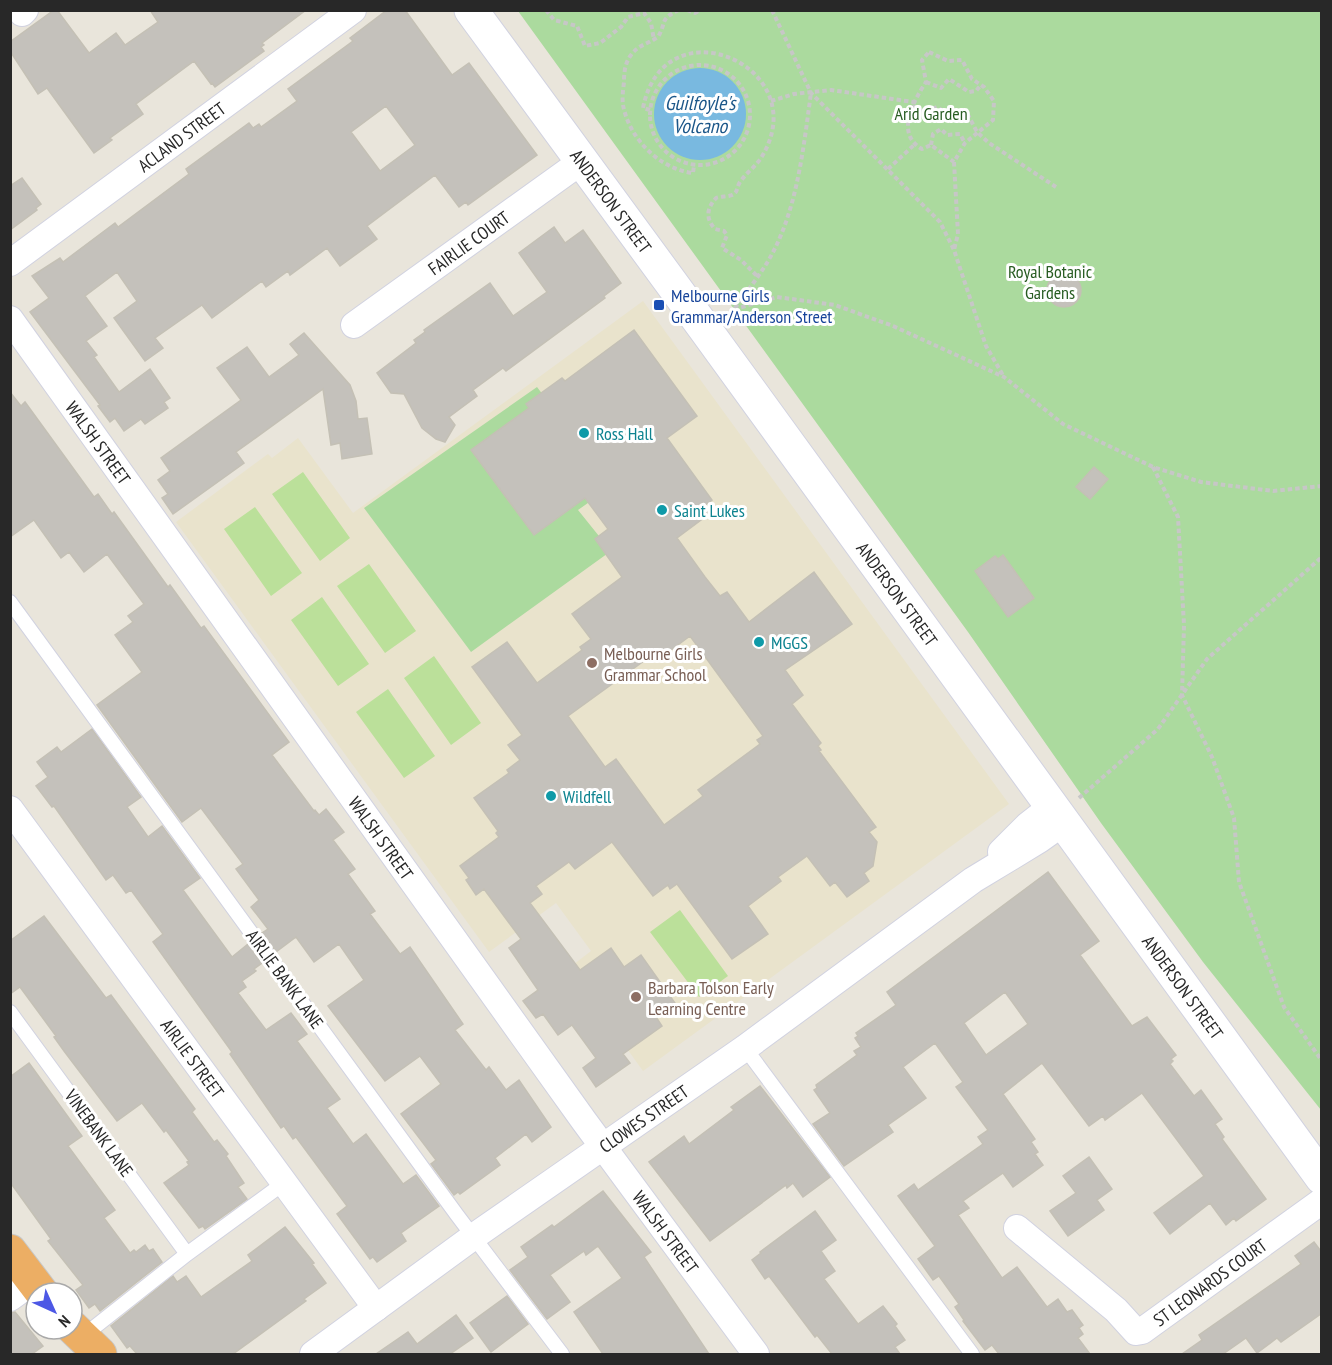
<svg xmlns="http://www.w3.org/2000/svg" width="1332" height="1365" viewBox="0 0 1332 1365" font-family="'PT Sans Narrow',sans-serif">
<rect width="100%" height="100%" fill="#e9e5db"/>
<!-- education -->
<path fill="#e9e3cc" d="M643,301L1009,804L643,1071L569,968L591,951L556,903L489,952L176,522L268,454L272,458L298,438L353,513Z"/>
<!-- green -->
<path fill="#abda9e" d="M518,11H1321V1110L1203,962L1101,823L968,632Z
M537,387L612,486L578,510L611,551L471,652L364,508Z"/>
<!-- pitch -->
<path fill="#bbe09a" d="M303,472L350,538L320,561L272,494Z
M255,507L302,573L271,596L224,529Z
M369,564L416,631L385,653L337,586Z
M322,597L369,664L338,686L291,620Z
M434,656L481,723L451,745L404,678Z
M388,689L435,756L404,778L356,712Z
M680,910L728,976L699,997L650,932Z"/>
<!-- water -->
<path fill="#79b9e0" d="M654 114a46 46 0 1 1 92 0a46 46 0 1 1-92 0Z"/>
<!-- building -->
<path fill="#c4c1bb" stroke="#c4c0b5" stroke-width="1.5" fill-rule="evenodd" d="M54,10H57L89,53L116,33L125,45L158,22L150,10H306L262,43L264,45L261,47L264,51L215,87L212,83L211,84L194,61L136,104L143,114L110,138L112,140L94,153L47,88L38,94L10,51V42Z
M387,10H405L452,75L469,63L537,155L468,205L466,202L459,207L435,175L367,226L377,239L340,266L327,248L290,275L288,271L266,287L262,281L212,318L202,305L155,338L163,348L145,361L114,318L137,301L117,272L85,296L107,326L86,341L97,355L94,357L119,392L150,369L170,398L164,402L168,408L145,424L141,419L124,431L115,418L110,422L98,406L100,405L30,312L49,298L32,276L60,258L63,262L115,223L118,227L189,174L186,169L249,123L253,128L259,124L261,127L297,101L288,89L353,41L350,38ZM386,106L415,145L380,171L351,132Z
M22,178L41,204L36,208L37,210L10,230V186Z
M554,227L565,243L583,230L621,283L604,296L605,298L506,371L503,368L473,390L477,396L449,417L455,425L445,442L436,439L422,428L404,394L391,393L377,373L416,343L414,340L425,332L424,330L490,283L513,316L547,292L519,253Z
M1047 290a17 17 0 1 1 34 0a17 17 0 1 1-34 0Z
M634,330L697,416L667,438L712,500L704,506L709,514L677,538L705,577L720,596L727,592L749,622L814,572L852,624L785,670L803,695L792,704L821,743L818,746L821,750L819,751L876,827L869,832L877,842L873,866L864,873L869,881L847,897L835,882L830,886L807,856L778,877L781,881L748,906L768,934L732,959L677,884L670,889L668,885L653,896L612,842L575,869L569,862L536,886L542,894L530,903L580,970L611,948L624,967L641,955L675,1003L656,1017L662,1026L623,1054L630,1063L596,1087L583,1068L596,1058L572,1025L558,1035L543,1014L536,1018L523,1001L538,990L509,948L521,939L484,889L476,895L466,880L469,878L460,866L499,837L496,833L498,831L474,798L509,773L507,770L520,760L508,745L522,735L472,667L507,642L537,683L582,650L580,647L591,639L572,614L622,577L595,539L608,529L585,498L534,535L471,450L529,408L526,404L562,378L565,381ZM690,636L763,736L757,740L760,744L698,790L703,796L664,825L616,759L605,767L568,716L655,653L659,659Z
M304,333L350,385L356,401L358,419L367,418L372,454L342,459L340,443L331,445L323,389L236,452L244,463L173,514L162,498L168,494L158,480L170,471L161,458L241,400L217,368L247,347L269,377L299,355L290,344Z
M10,392L21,406L25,402L94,497L98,494L112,514L114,512L168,587L170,585L201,628L204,626L289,742L272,755L314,811L315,810L319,815L326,809L344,832L333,840L355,869L348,874L375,911L370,914L400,954L410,947L463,1024L455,1030L486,1070L489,1067L506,1090L519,1080L551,1127L532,1142L526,1134L495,1158L500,1165L460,1194L458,1192L454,1195L431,1164L436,1160L401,1114L441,1084L420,1056L385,1081L328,1006L364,980L339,944L314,962L296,937L276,952L262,933L268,929L251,907L259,900L236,869L243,864L201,808L182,822L97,705L142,672L115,635L133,622L128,616L144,604L107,554L84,572L69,552L61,558L34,520L10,537Z
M1094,467L1108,479L1090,499L1076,487Z
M1003,555L1034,598L1008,617L975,571L995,556L998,559Z
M92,729L141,797L127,807L148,837L162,826L200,878L183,890L232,957L248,944L262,963L254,969L256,971L242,981L246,987L238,993L266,1030L291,1013L307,1034L297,1041L340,1099L327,1108L353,1144L366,1134L403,1184L416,1175L439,1206L401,1233L406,1241L377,1262L373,1257L370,1259L337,1214L347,1206L296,1137L293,1139L284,1126L281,1128L230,1054L232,1052L153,942L163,934L131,890L126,893L113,875L106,880L54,806L52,807L36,786L48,777L37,762L57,747L61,752Z
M1048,872L1099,941L1080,955L1132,1026L1147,1017L1176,1055L1171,1059L1173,1061L1170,1064L1194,1096L1201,1090L1222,1119L1215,1124L1224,1137L1222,1139L1266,1199L1236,1221L1234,1218L1226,1225L1210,1203L1170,1234L1154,1213L1204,1176L1142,1093L1105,1120L1103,1116L1089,1126L1042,1063L1003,1094L1035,1139L1031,1142L1038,1152L1035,1154L1043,1165L1013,1187L1003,1173L963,1201L969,1208L958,1215L1002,1278L1017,1267L1047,1307L1058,1299L1067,1312L1072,1310L1083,1325L1079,1328L1083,1334L1078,1338L1090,1354H999L992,1345L985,1350L963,1321L964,1320L955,1307L959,1304L939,1276L933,1280L918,1259L935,1246L898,1196L914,1184L918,1190L983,1144L978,1137L988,1130L956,1087L963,1082L935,1043L903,1067L926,1098L888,1125L893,1132L844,1166L813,1124L830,1113L814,1090L817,1088L816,1085L857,1055L854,1051L861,1047L855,1038L858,1036L856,1033L896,1005L887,992ZM1005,992L1028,1024L986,1055L964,1023Z
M44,916L106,998L111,995L195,1109L192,1112L214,1142L217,1140L228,1154L226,1156L244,1183L238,1187L247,1199L205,1229L203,1226L199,1228L164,1183L189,1165L187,1162L189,1161L166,1130L164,1132L142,1103L117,1121L64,1051L54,1037L56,1036L20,987L10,994V941Z
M29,1063L82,1136L68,1146L115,1210L104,1218L130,1253L134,1250L136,1252L145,1245L149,1251L153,1249L162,1262L100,1311L95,1304L89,1308L76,1290L83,1285L48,1241L51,1239L10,1182V1077Z
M760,1086L830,1177L803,1197L793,1183L787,1188L786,1185L710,1241L649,1162L684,1136L689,1144L734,1110L731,1107Z
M1089,1157L1112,1189L1097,1200L1104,1210L1068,1236L1050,1211L1076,1193L1063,1176Z
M603,1191L651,1252L644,1257L709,1354H603L574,1312L622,1278L598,1246L586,1255L584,1251L550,1275L570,1302L547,1319L510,1270L528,1257L521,1247L552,1225L554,1227Z
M815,1211L836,1240L821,1251L835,1271L824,1279L858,1324L883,1306L897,1324L895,1326L905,1340L895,1347L900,1354H832L817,1335L815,1337L769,1276L765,1279L752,1260L761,1253L760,1252Z
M285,1227L314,1263L312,1264L326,1283L304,1299L306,1301L233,1354H137L130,1346L127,1348L111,1326L173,1276L177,1282L186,1276L201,1297L252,1261L248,1255Z
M1314,1242L1320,1250L1322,1248V1313L1281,1342L1277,1338L1257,1353L1246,1338L1223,1354H1182L1202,1340L1199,1335L1301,1264L1295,1256Z
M507,1296L528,1324L491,1352L470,1323Z
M15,1312L43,1346L32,1354H10V1313Z
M456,1315L473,1338L450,1354H376L408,1332L417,1344Z"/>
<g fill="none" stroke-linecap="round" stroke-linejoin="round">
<defs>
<path id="lane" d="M10,602L457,1215L562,1354
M10,1012L187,1254
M745,1048L972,1354
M82,1337L187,1254L284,1183"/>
<g id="street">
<path d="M22,13L25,10"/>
<path id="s1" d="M10,263L353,10"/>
<path id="s2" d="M10,319L584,1121L756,1354"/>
<path id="s3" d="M354,325L582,161"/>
<path id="s4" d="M10,809L376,1308"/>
<path d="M1001,852L1028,825L1051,807"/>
<path id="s5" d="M1017,1228L1116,1310L1136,1332L1142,1331L1153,1323L1322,1201"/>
<path d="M10,1298L32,1282"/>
<path id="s6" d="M313,1354L473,1237L745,1048L973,880L1039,840L1063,823"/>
</g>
<g id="secondary">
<path id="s7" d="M471,10L705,329L1322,1178"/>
</g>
<path id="highway" d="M10,1251L42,1293
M72,1327L100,1354"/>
</defs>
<!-- lane casing -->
<use href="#lane" stroke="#d1d2e0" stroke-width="16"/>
<!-- street casing -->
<use href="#street" stroke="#d1d2e0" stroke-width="28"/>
<!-- secondary casing -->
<use href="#secondary" stroke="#d1d2e0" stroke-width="35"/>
<!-- highway casing -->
<use href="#highway" stroke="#c7c7c7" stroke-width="35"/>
<!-- path -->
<path stroke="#c7c7c7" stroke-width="4" stroke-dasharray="4.5 3" stroke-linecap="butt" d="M546,10L554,20L577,26L585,46L600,43L621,27L628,17L644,13L651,23L654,40
M679,10C659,19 667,22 658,37C648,44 638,45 631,55C625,63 624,72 624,82C623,90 622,98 623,105C629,138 659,169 693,173L694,165
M687,10L695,13L700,10
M772,10L811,93L940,222L954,250L986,346L1004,377
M929,52L948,61L962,60L972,79L984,87L994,101L993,120L965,143L954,162L931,145L922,149C895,134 913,102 926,82L922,60Z
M650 115a50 50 0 1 1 100 0a50 50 0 1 1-100 0Z
M926,82L941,88L949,79L969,92L976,91L981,85
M771,101L794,94L831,90L913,102
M912,106L924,112L937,107L949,115L961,113L968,115L977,132L989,143L1056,187
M650,110L643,108C664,0 818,67 761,158C755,167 746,173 740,182C737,186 738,191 734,194C730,197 721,196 716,198C707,208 705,218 715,229L724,231L727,235L722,248L741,260L757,276
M931,145L933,134L941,129L947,135L960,134L965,143
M954,162L958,234L954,250
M888,169L914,145
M735,308C745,294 756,280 765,266C797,216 803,150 811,93
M728,314L735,309L777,297L835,305L893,326L1004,377L1063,424L1153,467L1201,482L1273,491L1322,486
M1153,467L1178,517L1184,625L1182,695L1212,757L1234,818L1239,882L1284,1007L1322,1061
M1079,798L1158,729L1207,659L1322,557"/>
<!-- lane -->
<use href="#lane" stroke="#fff" stroke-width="14"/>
<!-- street -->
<use href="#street" stroke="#fff" stroke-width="26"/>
<!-- secondary -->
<use href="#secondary" stroke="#fff" stroke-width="33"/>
<!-- highway -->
<use href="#highway" stroke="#ecae64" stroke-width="33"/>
</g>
<!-- markers -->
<rect fill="#1a4fb4" stroke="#fff" stroke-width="2" x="653" y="299" width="12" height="12" rx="3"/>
<g fill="#0f9aa8" stroke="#fff" stroke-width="2">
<circle cx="584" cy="433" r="6"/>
<circle cx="662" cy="510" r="6"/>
<circle cx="759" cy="642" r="6"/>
<circle cx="551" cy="796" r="6"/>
</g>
<g fill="#8d6e63" stroke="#fff" stroke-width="2">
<circle cx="592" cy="663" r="6"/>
<circle cx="636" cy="997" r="6"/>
</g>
<g text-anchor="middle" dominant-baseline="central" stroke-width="6" stroke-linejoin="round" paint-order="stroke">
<!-- park labels -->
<g font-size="18" fill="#275c21" stroke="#fff">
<text x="931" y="113">Arid Garden</text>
<text x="1050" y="271">Royal Botanic<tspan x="1050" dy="21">Gardens</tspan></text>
</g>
<!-- street labels -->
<g font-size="18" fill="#282828" stroke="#fff">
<text stroke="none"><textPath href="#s1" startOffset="213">ACLAND STREET</textPath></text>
<text stroke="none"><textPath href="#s7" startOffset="237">ANDERSON STREET</textPath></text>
<text stroke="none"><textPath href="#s3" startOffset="141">FAIRLIE COURT</textPath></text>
<text stroke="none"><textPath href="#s2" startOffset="152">WALSH STREET</textPath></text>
<text stroke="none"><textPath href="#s7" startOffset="723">ANDERSON STREET</textPath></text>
<text stroke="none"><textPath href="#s2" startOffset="638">WALSH STREET</textPath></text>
<text transform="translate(285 979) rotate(54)">AIRLIE BANK LANE</text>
<text stroke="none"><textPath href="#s7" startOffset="1209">ANDERSON STREET</textPath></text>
<text stroke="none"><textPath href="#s4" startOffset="309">AIRLIE STREET</textPath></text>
<text stroke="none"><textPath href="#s6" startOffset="406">CLOWES STREET</textPath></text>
<text transform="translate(99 1133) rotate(54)">VINEBANK LANE</text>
<text stroke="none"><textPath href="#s2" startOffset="1124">WALSH STREET</textPath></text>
<text stroke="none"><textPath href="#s5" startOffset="248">ST LEONARDS COURT</textPath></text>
</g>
<!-- transit labels -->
<g font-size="18" fill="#164399" stroke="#fff" text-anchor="start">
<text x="671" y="295">Melbourne Girls<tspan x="671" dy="21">Grammar/Anderson Street</tspan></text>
</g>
<!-- culture labels -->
<g font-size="18" fill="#0d838f" stroke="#fff" text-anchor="start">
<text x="596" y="433">Ross Hall</text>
<text x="674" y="510">Saint Lukes</text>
<text x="771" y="642">MGGS</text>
<text x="563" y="796">Wildfell</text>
</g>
<!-- education labels -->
<g font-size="18" fill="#785e54" stroke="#fff" text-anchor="start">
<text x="604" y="653">Melbourne Girls<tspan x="604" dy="21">Grammar School</tspan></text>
<text x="648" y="987">Barbara Tolson Early<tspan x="648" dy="21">Learning Centre</tspan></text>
</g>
<!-- water labels -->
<g font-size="20" font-style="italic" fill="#1c5789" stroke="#fff">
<text x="700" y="103">Guilfoyle's<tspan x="700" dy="23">Volcano</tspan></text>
</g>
</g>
<!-- border -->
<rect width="1332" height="1365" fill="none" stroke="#282828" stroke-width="24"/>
<!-- north arrow -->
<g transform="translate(54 1311) rotate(135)"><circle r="28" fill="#ffffff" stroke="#a9a9a9" stroke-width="1.5"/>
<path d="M0-4.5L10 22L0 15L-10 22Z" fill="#4d58e5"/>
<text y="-9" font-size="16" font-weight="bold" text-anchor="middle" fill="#282828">N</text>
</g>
</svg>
